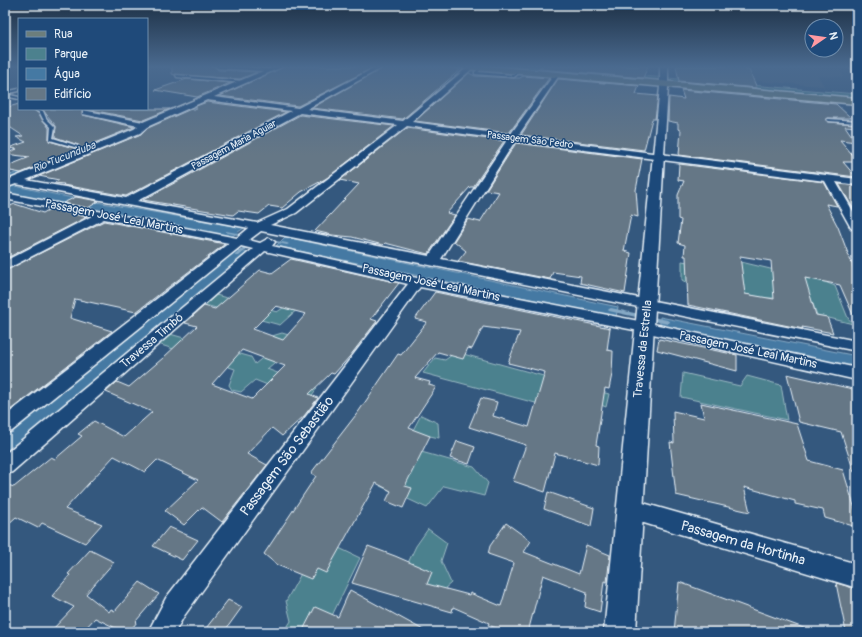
<svg xmlns="http://www.w3.org/2000/svg" width="862" height="637" viewBox="0 0 862 637" font-family="Pangolin,sans-serif">
<rect width="100%" height="100%" fill="#34587e"/>
<filter id="ink" filterUnits="userSpaceOnUse"><feTurbulence type="fractalNoise" baseFrequency=".025" numOctaves="2"/><feDisplacementMap in="SourceGraphic" scale="8" xChannelSelector="R" yChannelSelector="G"/><feConvolveMatrix kernelMatrix="1 2 1 2 8 2 1 2 1" color-interpolation-filters="sRGB"/></filter>
<g filter="url(#ink)">
<!-- built -->
<path fill="#436180" d="M746,66H795L838,69L845,77L818,76L824,86L741,80L740,74L753,75Z"/>
<!-- green -->
<path fill="#4c818e" stroke="#9ab9c3" d="M483,66H525L857,94V99Z
M682,261L732,270L741,262L825,282L835,286L848,318L853,324L817,315L810,296L792,290L774,298H765L687,283L682,280Z
M216,295L277,312L292,302L301,306L280,325L205,305Z
M282,333L302,339L267,369L317,388L308,401L255,380L241,392L232,390L229,385L235,369L158,344L170,334L251,357L255,364L283,341L272,336Z
M456,352L609,394L606,407L591,401L588,417L423,373L435,358L445,360Z
M683,373L740,386L747,376L781,385L787,420L681,397Z
M421,415L438,423L439,438L412,432Z
M404,449L425,453L474,467L488,483L484,496L444,486L427,508L380,486Z
M428,529L447,543L441,561L451,583L429,602L407,565L416,546Z
M320,539L360,558L324,632H284L291,621L286,601Z"/>
<!-- water -->
<path fill="#4579a3" stroke="#86a9c5" d="M121,131L128,132L5,183V177Z
M10,185L68,197L244,228L231,237L5,193V187Z
M285,237L618,307L616,317L276,246Z
M236,250L249,253L5,457V436L156,316Z
M660,317L857,356V368L660,327Z"/>
<g fill="none" stroke-linecap="round" stroke-linejoin="round">
<!-- stream -->
<path fill="#86a9c5" fill-rule="evenodd" d="M226,231L247,235L249,236L247,237L228,233L226,232Z
M266,239L287,243L289,244L287,245L268,241L266,240Z
M250,242H254V243L239,256H235V254Z
M611,308L667,320L670,322L667,324L609,311L608,310L609,309Z"/>
</g>
<!-- building -->
<path fill="#657786" stroke="#e8f1f8" fill-rule="evenodd" d="M172,66H214L218,70L257,72L240,79L175,75L172,74Z
M285,66H376L298,106L220,96Z
M386,66H436L461,69L403,119L312,108Z
M540,66H648L643,78L540,69Z
M676,66H743L746,70H749L757,88L679,81Z
M469,73L475,76L514,78H520L523,76L549,78L509,133L415,121Z
M187,79L230,83L197,97L155,90Z
M558,79L639,86L636,94L658,96L655,119H652L644,150L521,135Z
M681,90L836,104L851,118H828L826,120L829,122L853,124L856,127L845,126L856,142L840,140L857,160V162H843L856,177L679,155L681,130L678,129V123L668,121L669,97L684,99Z
M207,102L286,112L126,196L63,185L64,184L54,183L59,180L39,176L141,134L148,128L191,109H196V106Z
M19,104V109H33L39,114L49,128V141L78,149L80,148L78,145L55,137L56,126L42,109H82L83,115L134,127L21,173L5,170V167L30,157L5,154L17,149L8,148L26,142L16,137L23,136L5,124V108Z
M86,109H170L143,120Z
M300,115L394,126L327,178L301,192L282,208L269,206L259,214L238,211L233,215L143,200Z
M407,128L504,141L473,187H470L447,213L455,215L428,254L385,243L383,245L352,237L332,235L315,231L359,184L340,180Z
M516,143L642,159L636,190L638,217L631,215L624,251L631,253L625,293L580,283L581,276L553,272L550,279L458,261L466,251L454,241L468,219L480,222L499,192L486,190Z
M679,164L824,182L837,206L826,204L838,227L855,272H857V324L840,285L805,278L816,315L827,317L833,333L802,327L803,329L688,305L686,256H684L685,245L678,243L681,220L678,219V195L684,181L678,180ZM740,256L771,261L774,299L745,294Z
M839,184L857,186V209L853,208Z
M76,197L99,201L88,208L63,203Z
M15,204L43,213L50,209L87,217L5,259V208Z
M104,221L225,244L136,312L75,299L70,318L112,331L5,414V271Z
M291,259L399,283L371,319L377,321L350,356L334,374L331,373L309,394L318,398L304,416L282,436L272,428L247,454L267,465L222,522L202,507L184,525L165,511L198,480L157,460L145,472L114,456L65,509L102,524L85,543L42,523L38,528L16,517L5,527V484L14,487L51,457L55,459L82,436L78,434L94,421L124,437L152,412L106,392L117,382L129,387L163,358L197,326L185,323L204,306L215,309L260,270L272,273ZM276,306L306,314L283,340L253,329ZM242,350L285,366L252,399L212,384Z
M435,292L610,328L607,350L613,351L612,374L609,389L605,388L596,445L599,446L598,465L555,453L545,492L513,481L526,445L469,427L481,398L497,402L493,416L529,427L545,372L508,363L520,332L483,327L472,349L468,348L463,359L438,352L415,378L430,382L429,385L436,387L409,428L430,436L405,486L412,488L403,508L386,501L391,491L376,483L326,573L317,569L311,579L277,565L264,554L316,476L311,473L359,411L398,354L401,355L427,322L415,319Z
M659,339L737,355V371L657,350Z
M787,374L857,390V472H854L841,432L799,422Z
M701,403L797,424L809,461L843,470L857,516V527L825,518L823,510L795,504V501L744,487L750,512L676,495L670,442L674,443L673,411L704,418Z
M457,441L475,447L469,464L450,458Z
M548,492L594,508L591,526L544,509Z
M506,523L531,541L524,552L579,574L586,545L610,555L607,582L604,581L600,612L585,607L587,592L543,575L528,632H508L488,625L489,623L453,607L452,612L352,583L368,546L395,556L432,572L427,584L469,595L470,593L501,606L514,563L488,554L490,546Z
M169,527L198,540L182,560L153,546Z
M90,550L114,562L86,594L109,612L111,609L115,611L140,582L159,594L136,621L137,622L129,632H124L95,618L82,632H50L74,607L52,596L70,575L68,574Z
M679,582L809,630V632H674Z
M836,583L857,589V632H846Z
M350,590L427,632H302L315,607L338,617Z
M228,600L242,607L224,632H203Z"/>
<g fill="none" stroke-linecap="round" stroke-linejoin="round">
<defs>
<path id="service" d="M483,66L484,68L478,72L513,75L519,70L521,71L514,77L475,74V72Z
M176,75L243,81L244,82L243,83L177,77Z
M19,89V91L5,94V92Z
M5,94L19,97V99L5,96Z
M34,109H39L43,111L46,118L55,127L53,138L78,146V148L50,140L51,127L43,119L40,113Z
M828,119L857,121V123L829,121L827,120Z"/>
<path id="minor" d="M215,66C233,64 251,69 269,69C273,68 278,66 284,66L214,97L298,108L378,66H385L307,109L403,121L469,66H475L412,122L510,135L555,73L557,72L560,74L518,136L857,179V185L836,182L857,218V232L851,228L825,181L515,141L441,259L857,341V351L261,231L249,240L260,243L269,238L275,242L272,246L417,278L644,322L857,368V380L644,332L420,287L184,616L175,632H148L166,598L408,284L265,251L12,472L5,475V454L253,249L241,246L12,431L5,433V416L229,243L104,219L5,270V261L92,216L5,199V193L237,238L249,228L16,184L5,188V181L134,129L138,126L83,114V110L143,122L263,71L218,68ZM207,100L291,111L126,198L26,180L140,133L147,127ZM300,113L398,125L288,209L257,223L137,201ZM407,126L507,140L429,256L270,225L296,213Z
M629,499L857,564V588L621,516L618,509L621,502Z"/>
<path id="tertiary" d="M660,66H668V87L636,632H604L660,87Z"/>
<path id="secondary" d="M849,66H857V73Z"/>
<path id="primary" d="M460,66H489L857,98V104L464,69Z"/>
</defs>
<!-- service casing -->
<use href="#service" stroke="#e8f1f8" stroke-width="3"/>
<!-- minor casing -->
<use href="#minor" stroke="#e8f1f8" stroke-width="3"/>
<!-- tertiary casing -->
<use href="#tertiary" stroke="#e8f1f8" stroke-width="3"/>
<!-- secondary casing -->
<use href="#secondary" stroke="#e8f1f8" stroke-width="3"/>
<!-- primary casing -->
<use href="#primary" stroke="#e8f1f8" stroke-width="3"/>
<!-- service -->
<use href="#service" fill="#1f4a7a" fill-rule="evenodd"/>
<!-- minor -->
<use href="#minor" fill="#1f4a7a" fill-rule="evenodd"/>
<!-- tertiary -->
<use href="#tertiary" fill="#1f4a7a" fill-rule="evenodd"/>
<!-- secondary -->
<use href="#secondary" fill="#1f4a7a" fill-rule="evenodd"/>
<!-- primary -->
<use href="#primary" fill="#6c7e7c" fill-rule="evenodd"/>
</g>
</g>
<!-- sky -->
<linearGradient id="sky" x2="0" y2="1"><stop stop-color="#1d3045"/><stop offset="0.43" stop-color="#4a6a8f"/><stop offset="1" stop-color="#4a6a8f" stop-opacity="0"/></linearGradient>
<rect width="862" height="155" fill="url(#sky)"/>
<g text-anchor="middle" dominant-baseline="central" stroke-width="3" stroke-linejoin="round" paint-order="stroke">
<!-- far-street labels -->
<g font-size="10" fill="#e8f1f8" stroke="#1f4a7a">
<text transform="translate(530 140) rotate(7)">Passagem São Pedro</text>
<text transform="translate(234 145) rotate(-28)">Passagem Maria Aguiar</text>
</g>
<!-- far-water labels -->
<g font-size="11" font-style="italic" fill="#d0dfeb" stroke="#1f4a7a">
<text transform="translate(64 157) rotate(-22)">Rio Tucunduba</text>
</g>
<!-- street labels -->
<g font-size="12" fill="#e8f1f8" stroke="#1f4a7a">
<text transform="translate(114 217) rotate(11)">Passagem José Leal Martins</text>
<text transform="translate(431 283) rotate(12)">Passagem José Leal Martins</text>
<text transform="translate(152 341) rotate(-40)">Travessa Timbó</text>
<text transform="translate(643 349) rotate(-84)">Travessa da Estrella</text>
<text transform="translate(748 350) rotate(12)">Passagem José Leal Martins</text>
</g>
<!-- near-street labels -->
<g font-size="14" fill="#e8f1f8" stroke="#1f4a7a">
<text transform="translate(287 456) rotate(-53)">Passagem São Sebastião</text>
<text transform="translate(743 543) rotate(16)">Passagem da Hortinha</text>
</g>
</g>
<!-- margin -->
<rect width="862" height="637" fill="none" stroke="#1f4a7a" stroke-width="20"/>
<rect x="10" y="10" width="842" height="617" fill="none" stroke="#e8f1f8" stroke-width="1.5" filter="url(#ink)"/>
<!-- legend -->
<rect x="18" y="18" width="130" height="92" fill="#1f4a7a" stroke="#6f8dac"/>
<rect x="26" y="31" width="20" height="6" fill="#6c7e7c" stroke="#6f8dac"/>
<text x="54" y="38" font-size="12" fill="#e8f1f8">Rua</text>
<rect x="26" y="48" width="20" height="12" fill="#4c818e" stroke="#6f8dac"/>
<text x="54" y="58" font-size="12" fill="#e8f1f8">Parque</text>
<rect x="26" y="68" width="20" height="12" fill="#4579a3" stroke="#6f8dac"/>
<text x="54" y="78" font-size="12" fill="#e8f1f8">Água</text>
<rect x="26" y="88" width="20" height="12" fill="#657786" stroke="#6f8dac"/>
<text x="54" y="98" font-size="12" fill="#e8f1f8">Edifício</text>
<!-- north arrow -->
<g transform="translate(824 38) rotate(77)"><circle r="19" fill="#1f4a7a" stroke="#6f8dac"/>
<path d="M0-3L7 15L0 10L-7 15Z" fill="#ff9aa2"/>
<text y="-6" font-size="11" font-weight="bold" text-anchor="middle" fill="#e8f1f8">N</text>
</g>
</svg>
